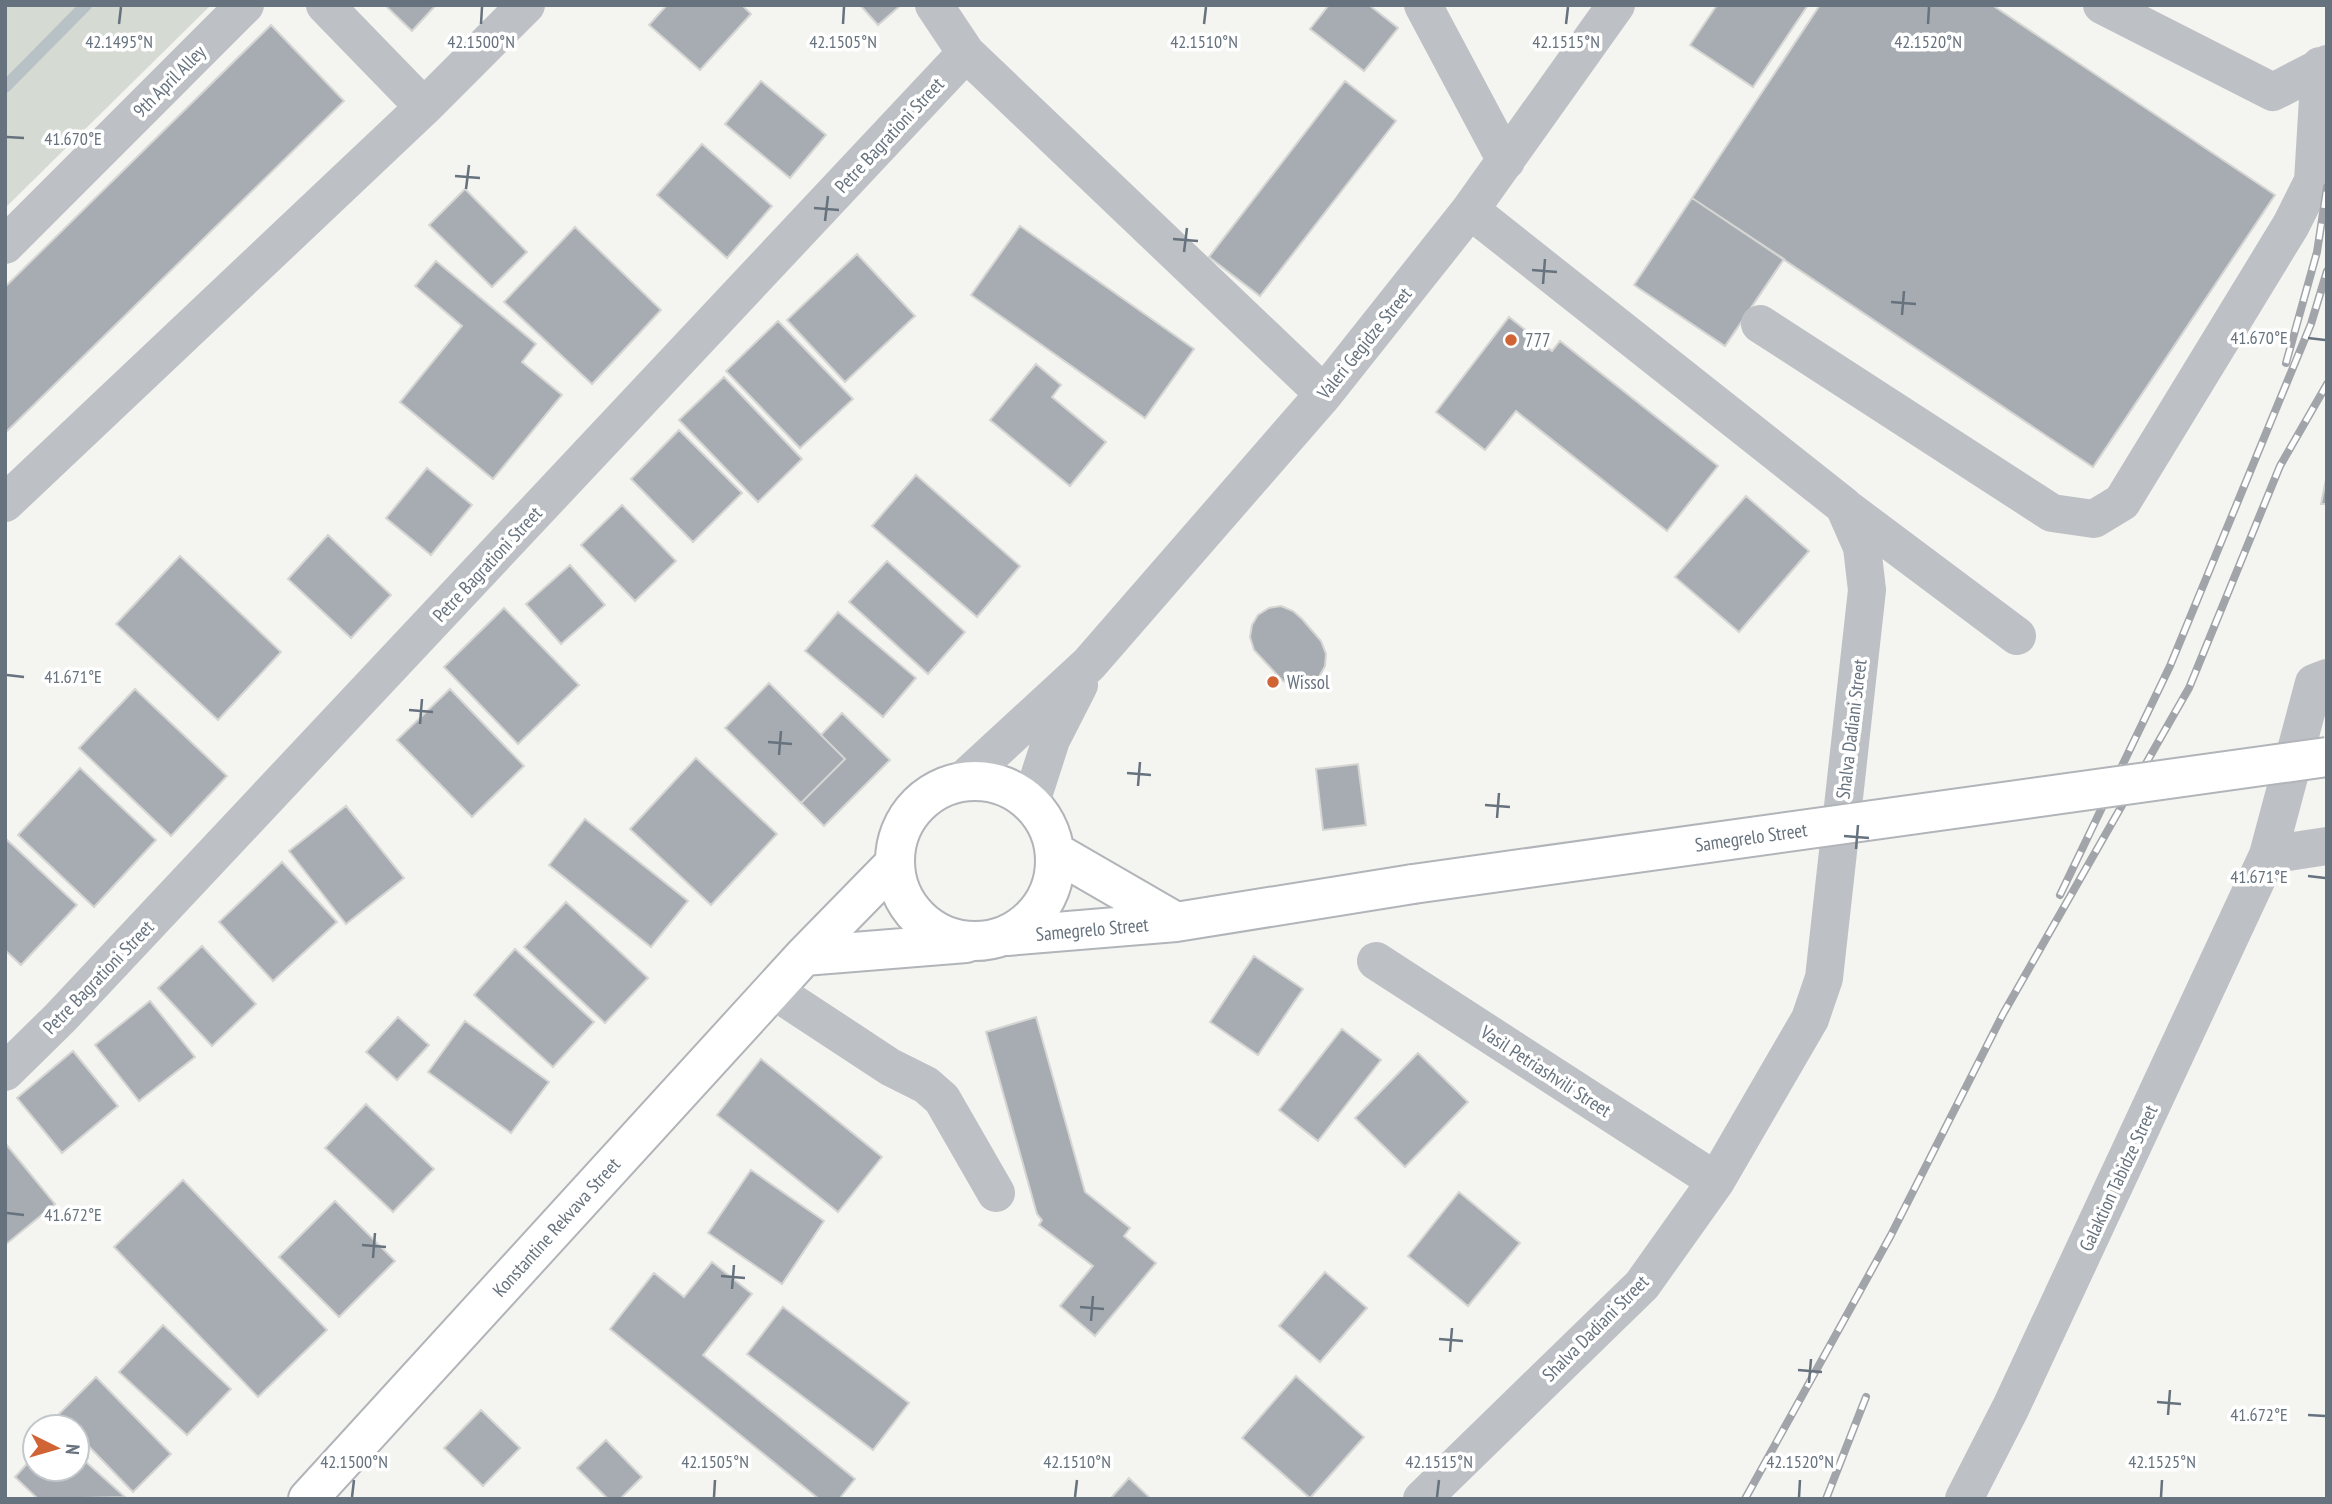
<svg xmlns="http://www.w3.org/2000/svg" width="2332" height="1504" viewBox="0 0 2332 1504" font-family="'PT Sans Narrow',sans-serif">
<rect width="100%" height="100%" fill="#f4f4f0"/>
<!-- green -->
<path fill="#d5dad2" d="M5,5H211L5,208Z"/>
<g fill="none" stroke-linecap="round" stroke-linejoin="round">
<!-- stream -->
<path stroke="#b8c1c5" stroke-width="12" d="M5,87L86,5"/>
</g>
<!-- building -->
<path fill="#a6acb2" stroke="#d5d5d3" stroke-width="2" d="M385,5H436L412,31Z
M667,5H742L751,14L700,70L649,25Z
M860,5H901L878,25Z
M1329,5H1369L1398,28L1364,71L1310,29Z
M1717,5H1808L1753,87L1690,45Z
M1820,5H1992L2275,195L2093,467L1692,198Z
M271,25L344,101L5,433V287Z
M761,81L826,135L790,178L725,124Z
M1345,81L1396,121L1260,296L1209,257Z
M702,144L772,206L727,258L657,195Z
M465,189L527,252L492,287L429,225Z
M1692,198L1784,259L1725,346L1634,285Z
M1020,226L1194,349L1145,418L971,295Z
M575,227L661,310L592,384L504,302Z
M857,254L915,316L845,382L787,320Z
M436,261L536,344L522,362L562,395L493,479L400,402L462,326L415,286Z
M1509,317L1552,351L1560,341L1718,466L1667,531L1516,411L1485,450L1436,412Z
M778,321L853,399L800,448L726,371Z
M1036,364L1061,385L1052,397L1106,442L1070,486L990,420Z
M724,377L802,459L758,502L679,420Z
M679,430L742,493L693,542L631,479Z
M427,468L472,505L431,555L386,518Z
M916,475L1020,566L977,617L872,526Z
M2327,475V504H2321Z
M1746,496L1809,551L1739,632L1675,577Z
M622,505L676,561L635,601L581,545Z
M328,535L391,595L351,638L288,579Z
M180,556L281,652L218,720L116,624Z
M887,561L965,632L928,674L849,602Z
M570,565L605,605L561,644L526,604Z
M1281,606L1293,611L1302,619L1321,641L1326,654L1325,666L1319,677L1308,683L1295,686L1283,681L1254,650L1250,637L1252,625L1258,615L1269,608Z
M504,608L579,685L518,744L444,667Z
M838,612L916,678L883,717L805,651Z
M769,683L845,759L801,803L725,728Z
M135,689L227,776L171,836L79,748Z
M450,689L524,766L472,817L397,740Z
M842,713L890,760L824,826L801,803L845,759L821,735Z
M696,758L777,834L711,905L630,829Z
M1358,764L1366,825L1323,830L1316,769Z
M80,768L156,840L94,907L18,835Z
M346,806L404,878L346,924L289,851Z
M585,819L688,901L651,947L549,865Z
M5,838L77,905L21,965L5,950Z
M282,862L337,922L273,981L219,922Z
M566,902L648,978L605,1023L524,947Z
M202,946L256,1004L212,1046L158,988Z
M515,949L594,1022L553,1067L474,995Z
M1254,956L1303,989L1258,1055L1210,1022Z
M150,1001L195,1057L139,1101L95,1045Z
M398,1017L429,1045L397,1080L366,1052Z
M1036,1017L1085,1192L1130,1228L1124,1236L1156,1263L1095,1336L1060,1306L1093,1266L1039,1225L1042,1220L1037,1214L986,1032Z
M465,1021L549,1082L511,1133L428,1072Z
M1342,1029L1381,1060L1318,1141L1279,1110Z
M73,1051L118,1106L62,1153L17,1098Z
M1418,1053L1468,1102L1405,1167L1355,1118Z
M761,1059L882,1157L838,1212L717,1115Z
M366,1104L434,1169L393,1212L325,1148Z
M5,1143L55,1204L5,1245Z
M751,1170L824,1221L782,1284L708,1233Z
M183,1180L327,1330L258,1397L114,1247Z
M1459,1192L1520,1243L1468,1306L1408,1256Z
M335,1201L395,1261L339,1317L279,1257Z
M712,1262L752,1294L703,1355L855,1479L839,1499H819L610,1329L654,1273L684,1297Z
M1325,1272L1367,1308L1320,1362L1279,1326Z
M783,1307L909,1403L873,1450L747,1354Z
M163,1325L231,1389L187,1435L119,1372Z
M1296,1376L1364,1437L1310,1498L1242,1438Z
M96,1377L171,1454L133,1492L77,1434V1427H70L58,1415Z
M481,1410L520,1448L483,1486L444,1448Z
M606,1440L642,1477L620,1499H608L577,1468Z
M77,1454L125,1497L38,1499L15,1477L35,1455V1469H77Z
M1129,1478L1151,1499H1110Z"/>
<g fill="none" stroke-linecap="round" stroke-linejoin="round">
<defs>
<path id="major" d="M895 861a80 80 0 1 1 160 0a80 80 0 1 1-160 0Z
M1055,852L1176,922
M1007,936L1176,922L1413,884
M804,956L966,943
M308,1499L804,956L894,864"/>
</defs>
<!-- major casing -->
<use href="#major" stroke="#b1b4b8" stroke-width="42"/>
<!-- minor -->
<path stroke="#bdc0c4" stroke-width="38" d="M325,5L424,107
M934,5L966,53
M1423,5L1506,161
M2102,5L2273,92L2327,64
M5,245L245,5
M1760,324L2052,513L2094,519L2122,502L2291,225L2313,181L2320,66
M5,503L424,107L526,5
M1846,508L2017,636
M962,781L1089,664L1324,394L1470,210L1616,5
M1031,802L1051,740L1079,685
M2268,855L2327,846
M1376,961L1716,1181
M773,990L890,1067L926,1085L942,1099L996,1193
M5,1072L60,1018L966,53L1324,394
M1422,1499L1642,1285L1716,1181L1810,1019L1824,978L1867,590L1862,547L1844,506L1470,210
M1964,1499L2011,1407L2268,855L2314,683L2327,678"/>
<!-- major -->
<use href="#major" stroke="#fff" stroke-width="38"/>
<defs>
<path id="rail" d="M2286,363L2317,252L2327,187
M2060,895L2170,666L2311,324L2327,271
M1745,1499L1891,1235L2003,1014L2189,688L2280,466L2327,384
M1826,1499L1866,1397"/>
</defs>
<!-- rail casing -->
<use href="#rail" stroke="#a1a5aa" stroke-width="8"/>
<!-- rail -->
<use href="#rail" stroke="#fff" stroke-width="5" stroke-dasharray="16" stroke-linecap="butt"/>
<defs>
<path id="major-bridge" d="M1413,884L2327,757"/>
</defs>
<!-- major-bridge casing -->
<use href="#major-bridge" stroke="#b1b4b8" stroke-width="42" stroke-linecap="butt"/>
<!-- major-bridge -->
<use href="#major-bridge" stroke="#fff" stroke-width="38"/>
</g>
<!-- ticks -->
<path fill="none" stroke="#66727e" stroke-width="2.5" d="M119,24L121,7M481,24L482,7M843,24L844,7M1204,24L1206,7M1566,24L1568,7M1928,24L1929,7M7,137L24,138M455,176L480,178M466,189L469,165M814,208L839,210M825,221L828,196M1173,239L1198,241M1184,252L1187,228M1532,270L1557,272M1543,284L1545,259M1891,302L1916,304M1902,315L1904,291M2308,338L2325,340M7,675L24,677M409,710L433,712M420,724L422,699M768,742L792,744M779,755L781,731M1127,773L1151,775M1138,786L1140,762M1485,805L1510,807M1497,818L1499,793M1844,836L1869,838M1856,849L1858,825M2308,876L2325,878M7,1213L24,1215M362,1245L386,1247M373,1258L375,1233M721,1276L745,1278M732,1289L734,1265M1080,1307L1104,1309M1091,1321L1093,1296M1439,1339L1463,1341M1450,1352L1452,1328M1798,1370L1822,1372M1809,1383L1811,1359M2157,1402L2181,1404M2168,1415L2170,1390M2308,1415L2325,1416M352,1497L354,1480M714,1497L715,1480M1075,1497L1077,1480M1437,1497L1439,1480M1799,1497L1800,1480M2161,1497L2162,1480"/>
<!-- markers -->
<g fill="#d06435" stroke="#fff" stroke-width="2.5">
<circle cx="1511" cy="340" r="7"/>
<circle cx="1273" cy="682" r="7"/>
</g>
<g text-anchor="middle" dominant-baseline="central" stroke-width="7" stroke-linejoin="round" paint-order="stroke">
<!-- street labels -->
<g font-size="19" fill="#66727e" stroke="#fff">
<text transform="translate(169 81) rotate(-45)">9th April Alley</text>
<text transform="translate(889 135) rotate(-47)">Petre Bagrationi Street</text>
<text transform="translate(1364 343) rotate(-51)">Valeri Gegidze Street</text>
<text transform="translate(487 564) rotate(-47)">Petre Bagrationi Street</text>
<text transform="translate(1851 729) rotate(-83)">Shalva Dadiani Street</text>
<text transform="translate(1751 837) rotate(-8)">Samegrelo Street</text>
<text transform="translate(1092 929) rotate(-5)">Samegrelo Street</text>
<text transform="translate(98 977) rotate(-46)">Petre Bagrationi Street</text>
<text transform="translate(1546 1071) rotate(33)">Vasil Petriashvili Street</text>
<text transform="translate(2118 1178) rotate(-65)">Galaktion Tabidze Street</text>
<text transform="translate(556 1227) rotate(-48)">Konstantine Rekvava Street</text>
<text transform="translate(1595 1328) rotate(-45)">Shalva Dadiani Street</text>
</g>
<!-- poi labels -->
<g font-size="19" fill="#66727e" stroke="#fff" text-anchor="start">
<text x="1525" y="340">777</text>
<text x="1287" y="682">Wissol</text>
</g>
</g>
<g font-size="18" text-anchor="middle" fill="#66727e" stroke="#fff" stroke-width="7" stroke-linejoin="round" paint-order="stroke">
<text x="119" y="48">42.1495°N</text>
<text x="843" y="48">42.1505°N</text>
<text x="1204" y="48">42.1510°N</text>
<text x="1566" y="48">42.1515°N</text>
<text x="1928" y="48">42.1520°N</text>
<text x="481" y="48">42.1500°N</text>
<text x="73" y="145">41.670°E</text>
<text x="2259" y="344">41.670°E</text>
<text x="73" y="683">41.671°E</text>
<text x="2259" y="883">41.671°E</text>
<text x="73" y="1221">41.672°E</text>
<text x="2259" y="1421">41.672°E</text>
<text x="354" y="1468">42.1500°N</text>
<text x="715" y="1468">42.1505°N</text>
<text x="1077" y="1468">42.1510°N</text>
<text x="1439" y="1468">42.1515°N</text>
<text x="1800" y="1468">42.1520°N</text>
<text x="2162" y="1468">42.1525°N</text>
</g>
<!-- border -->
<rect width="2332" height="1504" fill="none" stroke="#66727e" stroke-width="14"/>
<!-- north arrow -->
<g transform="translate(56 1448) rotate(95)"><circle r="33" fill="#ffffff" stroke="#c2c7cb" stroke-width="2"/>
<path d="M0-5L12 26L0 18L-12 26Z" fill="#d06435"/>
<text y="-10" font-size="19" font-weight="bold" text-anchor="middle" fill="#66727e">N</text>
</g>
</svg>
